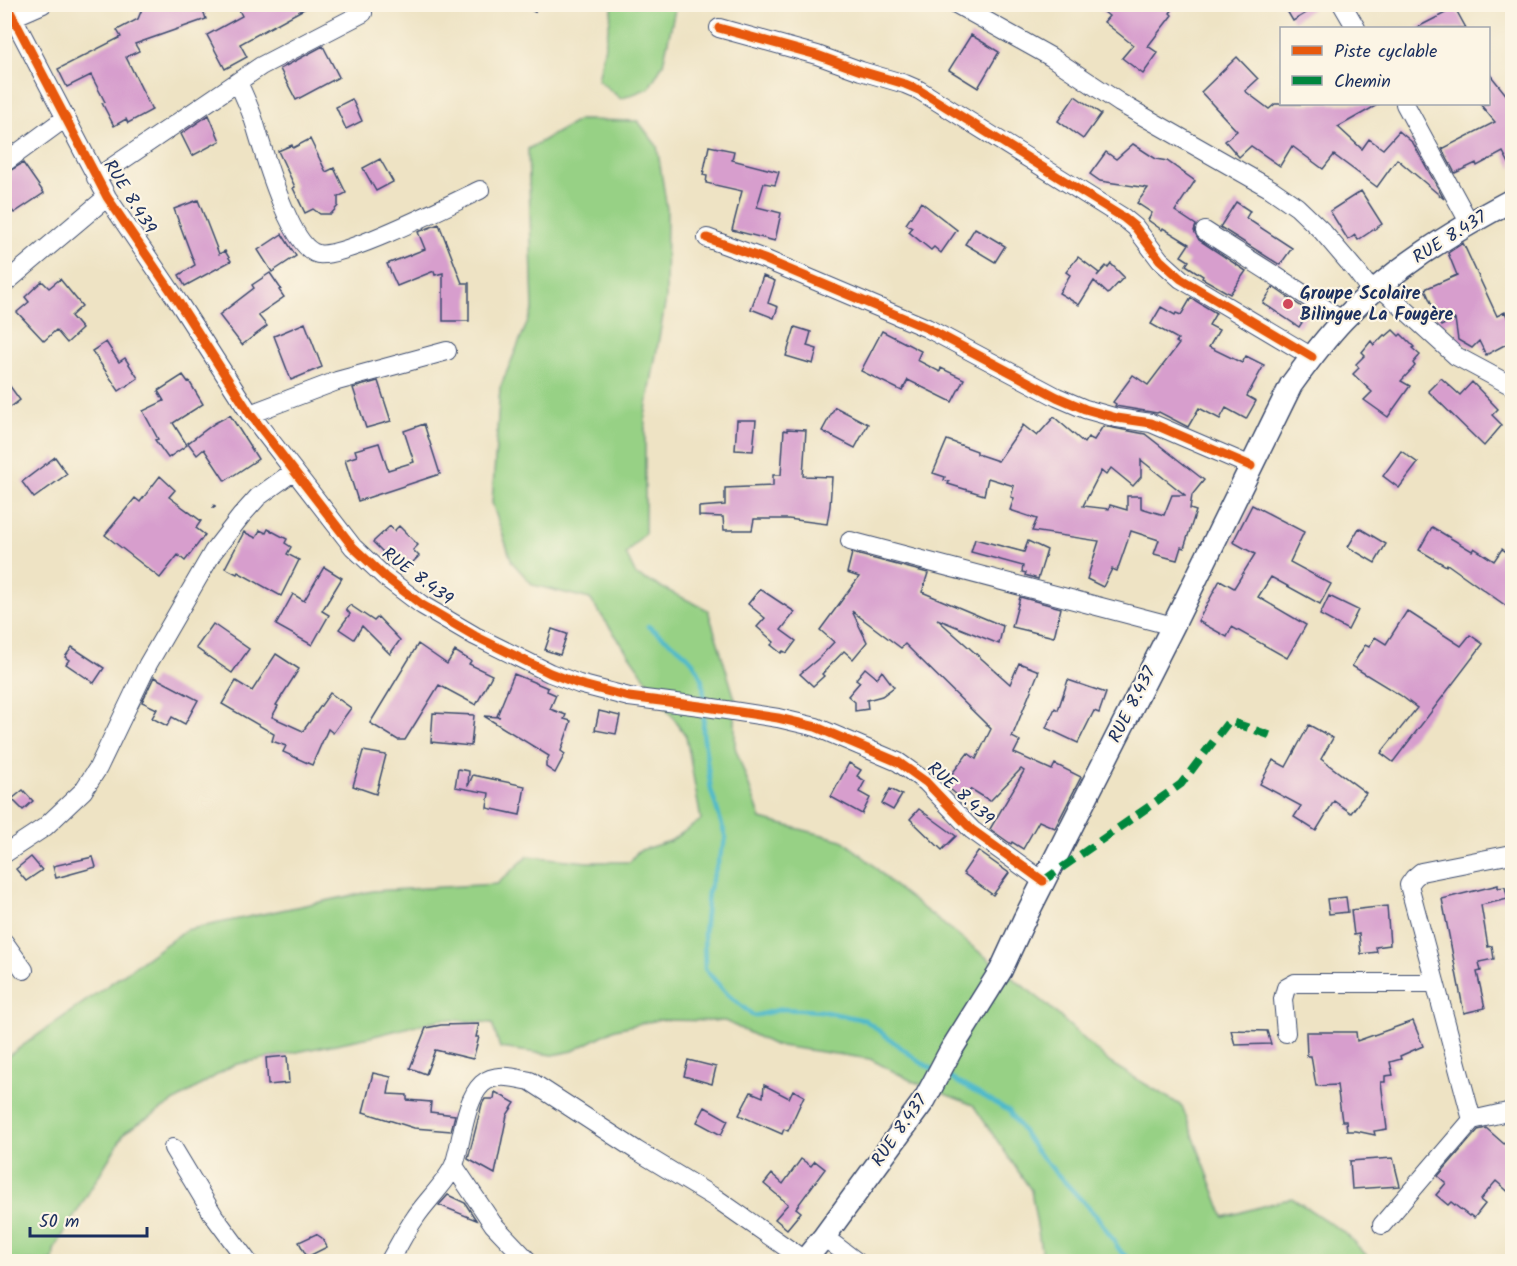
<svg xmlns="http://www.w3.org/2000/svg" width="1517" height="1266" viewBox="0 0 1517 1266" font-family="Kalam,sans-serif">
<rect width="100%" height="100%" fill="#fcf5e5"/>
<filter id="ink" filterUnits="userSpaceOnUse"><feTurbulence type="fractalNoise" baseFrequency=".0167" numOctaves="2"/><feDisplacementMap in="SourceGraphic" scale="12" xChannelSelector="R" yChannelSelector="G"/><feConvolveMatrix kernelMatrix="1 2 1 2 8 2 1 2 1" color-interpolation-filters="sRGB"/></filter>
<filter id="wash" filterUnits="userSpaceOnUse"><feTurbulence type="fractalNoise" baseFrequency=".008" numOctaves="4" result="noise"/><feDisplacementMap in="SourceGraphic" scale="24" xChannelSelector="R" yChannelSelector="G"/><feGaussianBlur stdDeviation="1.35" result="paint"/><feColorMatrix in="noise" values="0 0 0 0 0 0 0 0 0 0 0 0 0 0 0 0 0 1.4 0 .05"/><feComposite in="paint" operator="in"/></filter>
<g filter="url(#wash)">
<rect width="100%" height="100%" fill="#eee3c4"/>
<!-- green -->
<path fill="#97d185" stroke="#598072" stroke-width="1.5" d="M613,5H676L663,64L649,88L621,99L598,80Z
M579,120L638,121L657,146L667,209L666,299L645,416V533L626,554L636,575L708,610L735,699V747L761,819L842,840L871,863L893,885L1045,1003L1110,1063L1182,1106L1224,1217L1292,1198L1345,1233L1372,1261H1043L1031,1190L973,1105L912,1081L870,1059L774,1045L725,1021L658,1020L615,1029L573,1051L553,1055L500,1048L492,1023L442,1019L370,1037L233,1065L125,1132L54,1250L53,1261H5L4,1059L186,930L373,891L497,884L528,856L587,862H630L638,851L670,841L701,820L686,736L590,599L533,585L512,562L492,503L500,388L533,309L528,149Z"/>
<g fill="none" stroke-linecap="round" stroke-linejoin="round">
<!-- stream -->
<path stroke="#4eb9cb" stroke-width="4.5" d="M648,626C678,649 705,658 704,701
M704,712L703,732L711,790L726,838L708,892L704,933L705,969L728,995L754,1016L782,1009L821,1011L865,1020L920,1062L935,1070
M945,1075L1009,1111L1036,1151L1099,1219L1121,1252L1132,1262"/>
</g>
<g id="blocks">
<!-- building -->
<path fill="#d79ecd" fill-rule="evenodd" d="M144,4H201L206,19L135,44L139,51L126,57L152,110L128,123L126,119L114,126L102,103L105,102L91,75L67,87L58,69L121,37L117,30L138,19Z
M245,4H313L240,44L247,57L225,69L207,35L242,16L238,8Z
M1094,4H1177L1170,13L1172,15L1148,46L1158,53L1143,74L1122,58L1133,45L1104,22L1109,16Z
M1283,4H1321L1293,21Z
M1455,8L1466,28H1416Z
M971,35L999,52L978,88L949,70Z
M323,46L339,77L296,100L280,69Z
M1237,57L1258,79L1245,91L1269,109L1275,104H1379L1338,127L1362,149L1369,139L1383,149L1399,131L1413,143L1444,199L1397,159L1377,187L1334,155L1323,169L1292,146L1280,166L1251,146L1239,157L1225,141L1237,131L1201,92Z
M1488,72L1512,102V169L1503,152L1477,166L1476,163L1455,173L1442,149L1495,122L1480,104H1488Z
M1075,96L1101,114L1083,139L1058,121Z
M352,99L362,121L346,129L336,107Z
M209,115L220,141L192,156L181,134Z
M310,139L326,172L334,168L346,193L338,197V206L331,214H320L313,209L305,213L293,188L295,187L278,151L292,145L293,148Z
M1133,144L1156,159L1167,161L1195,181L1175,211L1196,225L1194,231L1199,240L1246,271L1230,294L1202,278L1203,276L1186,265L1189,261L1181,256L1189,244L1163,228L1162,230L1148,220L1152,213L1137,203L1148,188L1100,181L1090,174L1106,152L1116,159Z
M709,146L734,151L732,160L779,172L775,185L764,183L757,207L781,213L775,241L732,230L742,191L706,183L707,176L703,175Z
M380,159L393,182L376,191L363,168Z
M23,163L44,193L14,213L4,200V174Z
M1361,191L1382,224L1358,240L1355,235L1348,240L1330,211Z
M198,200L219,254L225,251L231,261L185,286L179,275L195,265L174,209Z
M921,202L957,230L941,253L934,247L931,250L909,232L912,228L906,224Z
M1236,202L1250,211L1246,218L1292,248L1280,265L1220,227Z
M439,224L462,283H469V321H443V273L435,275L434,271L397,286L387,264L425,249L418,232Z
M975,228L1005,246L995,262L965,244Z
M282,234L296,256L272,272L258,250Z
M1463,243L1497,316L1505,312L1512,328V341L1486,355L1479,341L1472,348L1458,340L1455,319L1441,326L1425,289L1457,275L1448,253Z
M1078,257L1099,273L1097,276L1106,266L1108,268L1111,264L1124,277L1108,294L1094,281L1079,305L1059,293L1070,275L1066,272Z
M270,273L281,289L279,290L284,297L258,315L267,326L242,345L219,315L254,288L252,285Z
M763,276L775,281L768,303L778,307L774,318L751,309Z
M60,279L82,306L71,316L82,329L67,343L56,330L44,341L17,312L29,302L25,297L42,281L49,288Z
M1273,287L1309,312L1299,327L1263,303Z
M1191,298L1216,313L1209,325L1219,330L1209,347L1242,363L1246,356L1264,365L1247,396L1256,401L1246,419L1226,408L1220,419L1199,408L1188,427L1159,412L1157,413L1115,406L1116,404L1113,402L1133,375L1148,385L1179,344L1176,342L1178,339L1151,324L1161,307L1175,315L1176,313L1181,315Z
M305,323L322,367L291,380L274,336Z
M795,327L811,332L807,346L817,349L813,364L786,356Z
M1393,330L1399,336L1401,334L1414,347L1412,348L1420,355L1413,363L1415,366L1401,381L1410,386L1388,417L1364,400L1372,392L1353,374L1359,368L1356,364L1365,355L1362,352L1371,341L1374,345L1384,335L1386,336Z
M882,331L921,351L917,360L940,372L941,368L964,379L952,402L908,380L902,391L861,371Z
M106,342L119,362L125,358L138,378L119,391L92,351Z
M183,375L188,382L189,381L203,404L173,423L187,445L168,458L155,440L158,439L143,411L164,401L158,391Z
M4,378L20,400L4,412Z
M1441,378L1460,395L1472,382L1498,409L1492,415L1502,425L1484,446L1428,391Z
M378,381L391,421L366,428L353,388Z
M835,407L868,424L855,448L822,431Z
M230,415L258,459L225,481L204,449L197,455L188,443L215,423Z
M1054,417L1084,443L1088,437L1094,440L1103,426L1145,434L1204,480L1192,495L1190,509L1196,511L1184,548L1181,547L1177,560L1154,554L1159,540L1131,531L1117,571L1112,569L1103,587L1087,579L1099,541L1032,531L1037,519L1010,510L1014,498L1011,497L1014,486L988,478L984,495L948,484L949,482L944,480L945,477L933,473L947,440L977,451V454L998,461L1023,425L1037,436ZM1141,460L1185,495H1172L1164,515L1141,508V496H1127V510L1110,505L1109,509L1083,506L1101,471L1106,475L1111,468L1133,486L1141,477Z
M737,420H756L753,451L735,450Z
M424,424L440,474L358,501L345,460L357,456L355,450L379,443L388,470L414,462L404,431Z
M787,429L806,430L803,476L832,477L830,506L827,524L788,519H754L752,530H724L723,517L699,516V507L725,505V488L773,486V475H781L784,430L787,431Z
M1401,451L1418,463L1399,488L1383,476Z
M55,457L67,474L34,498L22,482Z
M160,476L175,490L169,497L201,521L196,528L205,535L185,561L178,555L160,578L105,535L135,498L140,502Z
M1252,505L1304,532L1290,562L1331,584L1320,604L1271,577L1258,597L1306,625L1287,658L1232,627L1227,637L1198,621L1220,580L1234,588L1255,554L1233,542Z
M390,526L394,531L399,526L418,545L413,550L419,556L403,572L373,542Z
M1432,527L1472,551L1474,548L1494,561L1502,549L1512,556V610L1447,564L1446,566L1419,550Z
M1359,528L1386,544L1375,563L1348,547Z
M268,529L287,539L285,543L291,547L287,554L299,560L281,596L238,572L237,574L225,568L244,532L256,538L260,530L266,533Z
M975,539L1024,552L1028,541L1047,550L1038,579L1025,575L1026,573L1022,572L1023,566L971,552Z
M852,553L928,573L922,592L1003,626L999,644L937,619L1010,684L1019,663L1039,671L1012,737L1020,741L1014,753L1052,770L1055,764L1081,777L1055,828L1039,821L1023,849L1012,842L1011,844L990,829L1024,771L1021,769L990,801L971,789L963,800L944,784L968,753L976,759L991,729L905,644L901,648L852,611L867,642L853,659L844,651L822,674L824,676L813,686L800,674L819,658L834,642L820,630L859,577L847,573Z
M324,567L342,578L322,611L329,615L312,645L276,625L293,594L304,601Z
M760,589L795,612L781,630L796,641L787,653L783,651L781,653L771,645L774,642L757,627L765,618L748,604Z
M1329,596L1358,610L1348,630L1320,615Z
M1020,597L1061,608L1054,637L1012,627Z
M350,605L374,621L378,617L400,640L390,654L362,626L354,639L339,629L350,614L346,609Z
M1407,611L1461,646L1470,635L1483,644L1393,762L1381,753L1417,708L1400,695L1352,666L1365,645L1369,647L1375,637L1386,644Z
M213,624L249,649L232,673L196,648Z
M552,629L567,634L560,655L545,650Z
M418,644L447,664L455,651L471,661L469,664L492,675L476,705L439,685L405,740H398L370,723Z
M72,647L104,668L94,683L66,664L69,660L65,657Z
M276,654L299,669L276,705L278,706L272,717L303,731L330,693L351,708L333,733L328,729L312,765L283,752L286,746L272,741L274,734L222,704L236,681L252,691Z
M865,668L877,678L882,671L894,687L882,696L867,700L868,709L855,711V702L848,696L860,682L856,679Z
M514,674L548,688L547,691L556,695L550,709L566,715L564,719L571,721L561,751L565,754L555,773L546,767V762L549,756L484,716L500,717L497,716Z
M154,677L198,700L185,724L172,717L167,726L152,718L157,709L142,702Z
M1068,680L1106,693L1099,713L1094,711L1078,743L1046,728L1055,708L1058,710Z
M599,711L620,716L616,734L595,730Z
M433,713L474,715L471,746L431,742Z
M1309,725L1333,738L1321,759L1366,793L1351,813L1334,801L1316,831L1294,817L1301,806L1260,784L1273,760L1286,767Z
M363,751L386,755L376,794L353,786Z
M849,763L861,770L857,776L865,781L859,792L870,798L862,814L831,797Z
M458,769L469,771L468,786L473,775L525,786L520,815L487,808L489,793L455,787Z
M890,789L902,795L893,810L882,804Z
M23,790L33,801L23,810L12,799Z
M919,809L956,836L942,850L910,819Z
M978,851L1009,873L993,895L963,873Z
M31,857L42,870L26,881L16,869Z
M93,857L96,867L56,878L53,866Z
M1498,885V888L1505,887L1508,899L1481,905L1488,947L1492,946L1494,959L1479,962L1481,971L1477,972L1485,1008L1464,1013L1442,899Z
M1346,897L1348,912L1329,914L1327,899Z
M1387,906L1390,945L1376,947L1377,952L1361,954L1359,934L1354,935L1351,910Z
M1413,1021L1423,1046L1400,1056L1401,1059L1390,1062L1393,1075L1385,1076V1082H1381L1387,1129L1374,1131L1375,1135L1356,1131H1347L1346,1121H1342L1337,1085L1316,1086L1311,1056H1307L1306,1032H1356L1357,1041Z
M479,1024L476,1037H479L473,1059L435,1050L426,1074L410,1068L426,1028L441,1025Z
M1231,1030L1267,1031L1271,1044L1235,1045Z
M287,1056L289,1083L268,1085L266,1058Z
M688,1060L716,1067L712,1084L684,1076Z
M373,1073L391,1077L388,1094L407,1095V1100L431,1102L430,1112L455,1115L451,1131L414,1128L363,1112Z
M764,1085L789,1098L793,1090L804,1096L788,1131L784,1129L782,1134L739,1115L751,1092L763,1097Z
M495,1092L515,1103L507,1115L495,1174L468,1159L482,1104L485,1099H494Z
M705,1107L728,1120L721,1135L697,1122Z
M1486,1128L1512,1151V1195L1496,1181L1480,1200L1485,1204L1474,1218L1470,1215L1469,1216L1451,1202L1448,1205L1436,1195L1446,1183L1438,1176L1478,1130Z
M1393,1158L1400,1186L1352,1189L1350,1161Z
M801,1159L811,1166L815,1161L825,1169L796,1208L801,1212L787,1229L775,1219L788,1204L764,1184L772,1174L783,1184Z
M448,1195L465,1203L476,1220L439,1205Z
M316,1234L322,1238L327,1247L307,1257L299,1242Z"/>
</g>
</g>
<g filter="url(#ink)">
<use href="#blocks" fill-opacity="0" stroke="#3b4a6d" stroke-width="1.5"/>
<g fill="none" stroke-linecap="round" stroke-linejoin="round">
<defs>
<path id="minor" d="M6,4L107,197L179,303L250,414L353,547L385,577L422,605L475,636L550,673L579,684L629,697L700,706L778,718L816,727L898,762L926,782L972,830L1043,881
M956,4L1051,57L1120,103L1271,189L1297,207L1322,231L1357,272L1372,292
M1342,4L1356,28
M4,21L43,4
M719,28L817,55L861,71L905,84L919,90L1124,218L1135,227L1160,260L1181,279L1312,357
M238,82C244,96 251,110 255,124C263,150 290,248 318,254C342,259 453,203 480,190
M1405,104L1470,224
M4,163L64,119
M96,178L261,66L363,13
M1205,231C1251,261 1298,288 1342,321
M707,238L764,259L927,328L1057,397L1085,409L1117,418L1151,423L1251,466
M4,284L107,197
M1379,286L1456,356L1512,386
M250,414L337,381L447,351
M850,541L1173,626
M4,854L45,827L83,791L98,768L148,664L213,552L241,516L258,497L294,471
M4,942L24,970
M1286,1033L1283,999L1286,988L1295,983H1434
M1472,1120L1409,885L1414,878L1421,872L1512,854
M173,1148L214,1216L248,1262
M454,1166L493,1224L529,1262
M1382,1225L1472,1120L1512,1111
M824,1237L857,1262
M389,1262C398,1247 405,1232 415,1218C425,1202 450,1179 455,1162C462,1140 465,1100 482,1084C495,1072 515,1078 530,1081L636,1150L717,1199L804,1260"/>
<path id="major" d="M803,1262L824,1237L925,1099L951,1050L1001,970L1024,920L1173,626L1291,385C1307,363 1324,340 1343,320C1390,270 1452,232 1512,200"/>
</defs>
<!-- minor casing -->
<use href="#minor" stroke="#3b4a6d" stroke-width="20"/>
<!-- major casing -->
<use href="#major" stroke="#3b4a6d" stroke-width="25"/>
<!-- path -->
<path stroke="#3b4a6d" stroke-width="3" stroke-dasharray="4.5 4.5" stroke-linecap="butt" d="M532,10L540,14
M213,508L215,505"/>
<!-- minor -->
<use href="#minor" stroke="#fff" stroke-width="18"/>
<!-- major -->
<use href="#major" stroke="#fff" stroke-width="22"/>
<!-- quiet -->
<path stroke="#00873e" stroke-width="8" stroke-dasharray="15 8" stroke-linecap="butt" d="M1043,881L1181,784L1229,721L1272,736"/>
<defs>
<path id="cycleway" d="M6,4L107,197L179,303L250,414L353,547L385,577L422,605L475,636L550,673L579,684L629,697L700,706L778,718L816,727L898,762L926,782L972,830L1043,881
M719,28L817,55L861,71L905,84L919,90L1124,218L1135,227L1160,260L1181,279L1312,357
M707,238L764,259L927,328L1057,397L1085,409L1117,418L1151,423L1251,466"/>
</defs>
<!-- cycleway casing -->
<use href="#cycleway" stroke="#fcf5e5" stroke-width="13"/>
<!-- cycleway -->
<use href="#cycleway" stroke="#e8590c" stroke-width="9"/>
</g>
</g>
<!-- markers -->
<circle fill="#d1495b" stroke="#fcf5e5" stroke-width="2" cx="1288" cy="304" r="6"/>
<g text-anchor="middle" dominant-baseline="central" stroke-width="4.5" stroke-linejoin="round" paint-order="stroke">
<!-- street labels -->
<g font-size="18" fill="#1b2f5e" stroke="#fcf5e5">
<text transform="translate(129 197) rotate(58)">RUE 8.439</text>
<text transform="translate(1450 238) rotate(-32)">RUE 8.437</text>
<text transform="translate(417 577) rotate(37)">RUE 8.439</text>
<text transform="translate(1133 705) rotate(-63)">RUE 8.437</text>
<text transform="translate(960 794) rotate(43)">RUE 8.439</text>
<text transform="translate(900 1131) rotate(-55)">RUE 8.437</text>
</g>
<!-- poi labels -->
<g font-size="18" font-weight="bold" fill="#1b2f5e" stroke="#fcf5e5" text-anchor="start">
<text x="1300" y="294">Groupe Scolaire<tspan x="1300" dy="21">Bilingue La Fougère</tspan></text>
</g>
</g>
<!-- margin -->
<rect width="1517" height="1266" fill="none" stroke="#fcf5e5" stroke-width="24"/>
<!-- legend -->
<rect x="1280" y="27" width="210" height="78" fill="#fcf5e5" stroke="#a2a6af" stroke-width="1.5"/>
<rect x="1292" y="46" width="30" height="9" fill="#e8590c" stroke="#a2a6af" stroke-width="1.5"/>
<text x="1334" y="57" font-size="18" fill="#1b2f5e">Piste cyclable</text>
<rect x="1292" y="76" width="30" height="9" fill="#00873e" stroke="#a2a6af" stroke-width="1.5"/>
<text x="1334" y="87" font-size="18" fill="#1b2f5e">Chemin</text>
<!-- scale -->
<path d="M30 1227v9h117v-9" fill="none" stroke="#1b2f5e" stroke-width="3"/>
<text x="39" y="1227" font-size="18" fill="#1b2f5e" stroke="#fcf5e5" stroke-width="4.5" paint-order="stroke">50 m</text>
</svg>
